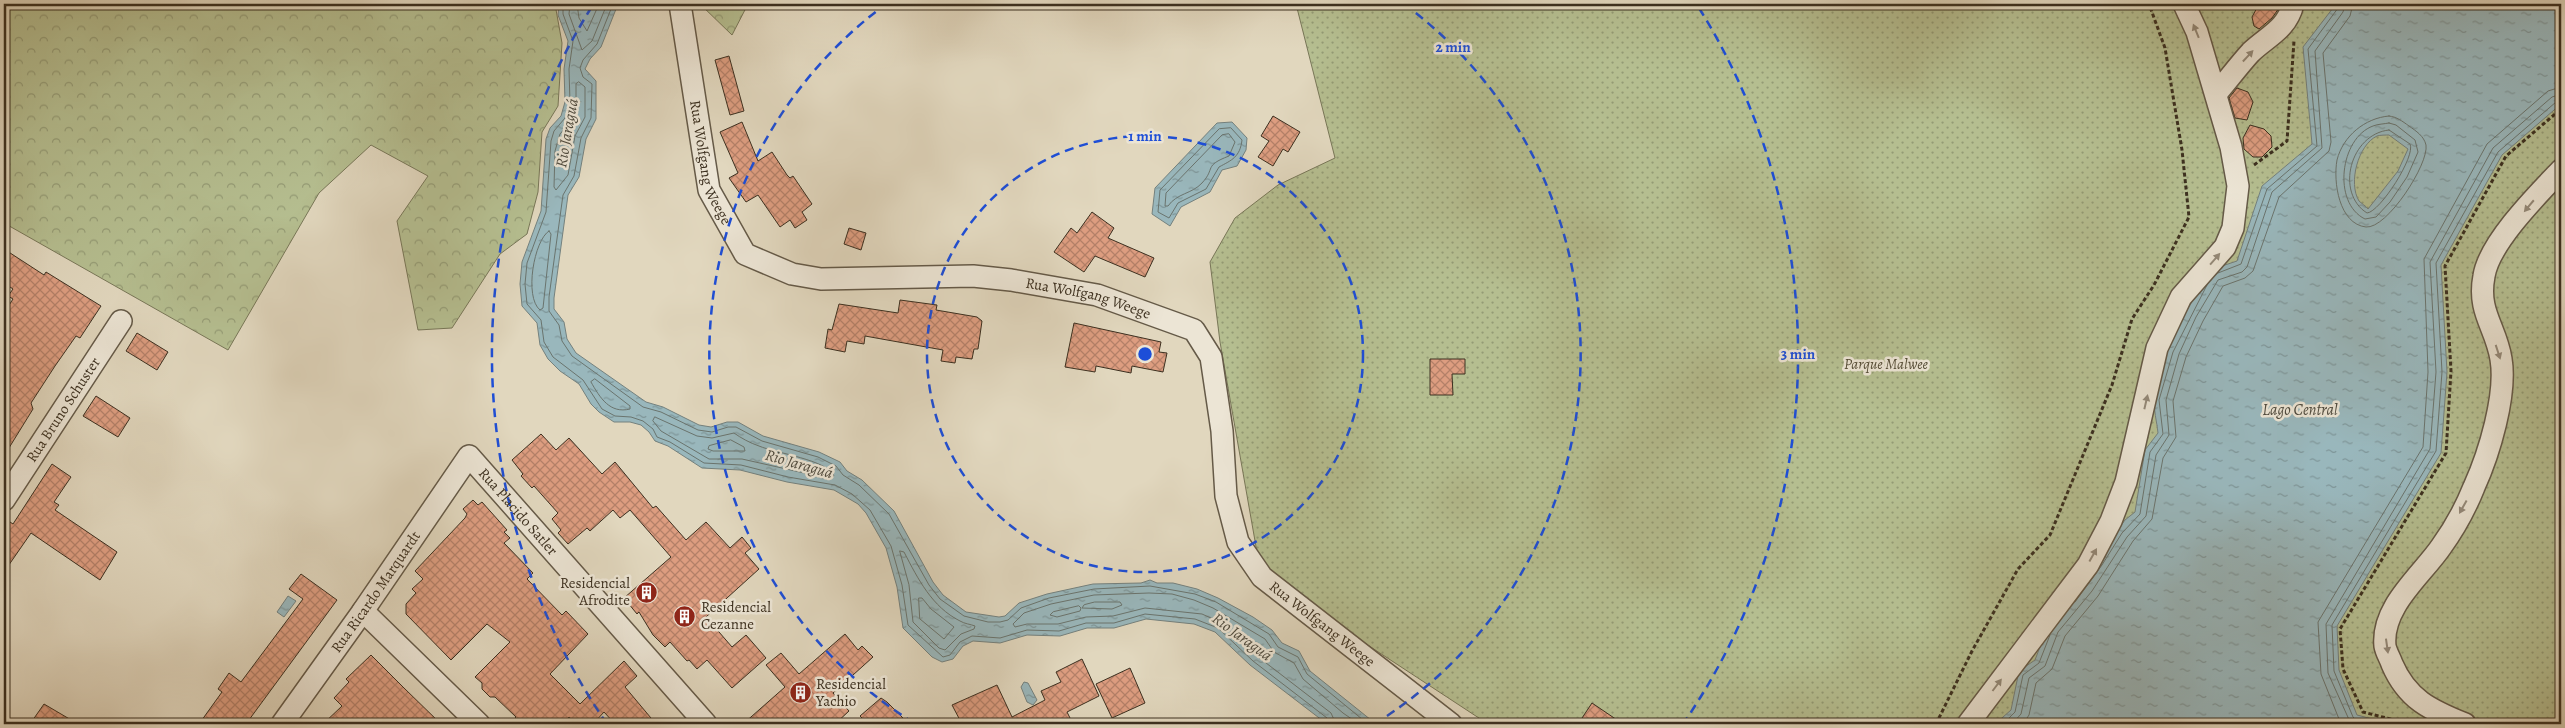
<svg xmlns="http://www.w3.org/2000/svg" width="2565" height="728" viewBox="0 0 2565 728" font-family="Alegreya,serif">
<defs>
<pattern id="forest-crowns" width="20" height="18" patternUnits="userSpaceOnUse" patternTransform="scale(1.25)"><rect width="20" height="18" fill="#b5be90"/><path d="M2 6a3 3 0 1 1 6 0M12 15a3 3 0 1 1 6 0" fill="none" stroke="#949b75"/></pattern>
<pattern id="park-dots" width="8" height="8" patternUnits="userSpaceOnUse" patternTransform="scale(1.25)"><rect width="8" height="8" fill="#b5be90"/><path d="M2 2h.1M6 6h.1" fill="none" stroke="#949b75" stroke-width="1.8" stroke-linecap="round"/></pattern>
<pattern id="water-ripples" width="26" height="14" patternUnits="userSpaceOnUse" patternTransform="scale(1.25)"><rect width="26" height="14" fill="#99b7bc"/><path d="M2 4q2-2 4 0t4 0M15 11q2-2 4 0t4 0" fill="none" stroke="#7e9598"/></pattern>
<pattern id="building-cross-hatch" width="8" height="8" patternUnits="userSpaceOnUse" patternTransform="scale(1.25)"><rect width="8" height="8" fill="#dd9d80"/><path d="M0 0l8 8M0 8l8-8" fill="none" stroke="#b48068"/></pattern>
</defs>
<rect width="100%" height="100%" fill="#e1d7be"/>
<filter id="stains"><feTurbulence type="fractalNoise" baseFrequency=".004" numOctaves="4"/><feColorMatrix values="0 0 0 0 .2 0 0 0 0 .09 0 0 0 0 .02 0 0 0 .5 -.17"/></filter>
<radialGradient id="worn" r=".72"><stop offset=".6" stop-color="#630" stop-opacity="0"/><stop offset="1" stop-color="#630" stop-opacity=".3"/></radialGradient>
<!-- forest -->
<path fill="url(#forest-crowns)" stroke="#787758" d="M4,4H555L562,43L558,106L542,132L538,192L527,234L500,254L452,328L418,330L397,221L428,176L371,145L319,193L228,350L4,223Z
M700,4H748L732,35Z"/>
<!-- park -->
<path fill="url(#park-dots)" stroke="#787758" d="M1296,4H2561V724H1488L1261,575L1220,342L1210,262L1235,218L1278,185L1335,158Z"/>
<!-- water -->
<path fill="url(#water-ripples)" stroke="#74817e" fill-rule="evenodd" d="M559,4H618L601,47L590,59L585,69L596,81V119L586,139L579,177L568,195L554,298V309L564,322L567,339L576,353L646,402L663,407L699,425L711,427L727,422H738L763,436L819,452L840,462L847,471L862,480L894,511L933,582L943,595L966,612L999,617L1005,616L1019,603L1047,594L1093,584L1141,583L1150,580L1157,583H1173L1197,589L1218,598L1253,617L1272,630L1282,643L1299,651L1310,671L1376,724H1327L1250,665L1215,632L1194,624L1146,619L1114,628H1087L1060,636L1027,635L1000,643L973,641L963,646L953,659L942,662L932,657L903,628L897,587L886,548L866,513L858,504L834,490L787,482L740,470L702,468L668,446L655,441L649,432L641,425L630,422H614L599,412L591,404L579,384L560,371L548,359L540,345L537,323L522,306L520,284L522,262L541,211L546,139L550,128L561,116L565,102L564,69L568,41L558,15Z
M2336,4H2561V104L2502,155L2441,265L2447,372L2441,453L2337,626L2339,670L2357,715L2392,724H1995L2011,710L2019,671L2035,660L2048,626L2125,520L2135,512L2145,450L2158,433C2157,422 2153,409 2155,398C2161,352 2187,310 2210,270L2237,261L2262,186L2312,144L2303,47ZM2389,135L2408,149L2398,171L2368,209C2366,206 2361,203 2359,201C2348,183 2358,145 2377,136C2380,135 2386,135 2389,135Z
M1232,122L1247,138L1246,150L1237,166L1222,170L1210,192L1181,207L1170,226L1152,214L1155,188L1217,123Z
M288,596L296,601L284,617L277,612Z
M1024,682L1028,683L1037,700L1033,705L1027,702L1021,687Z"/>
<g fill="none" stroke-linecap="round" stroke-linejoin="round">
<!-- shore -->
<path stroke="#6a746e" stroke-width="1" d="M563,4V14L573,41L569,69L570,103L565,118L554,131L551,141L546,212L527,263L525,284L527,304L541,320L544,342L553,357L583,380L602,409L615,416L631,417L643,421L653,429L657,437L670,442L704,463L741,465L788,477L835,485L852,494L870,510L891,546L902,585L908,625L943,657L950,655L960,642L972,636L1000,638L1027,630L1059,631L1086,623H1114L1145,614L1195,619L1218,628L1253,661L1327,718L1329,724
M570,4L569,14L582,50L592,41L607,4
M577,4L579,18L587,31L599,4
M613,4L597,44L583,60L580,68L583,77L592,84L591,118L581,138L574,176L563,195L549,297V311L559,325L562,341L572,356L643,407L661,412L698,430L712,432L728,427H736L762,441L818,457L836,466L843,475L859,485L889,514L929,585L940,599L964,616L988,622H1000L1008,620L1021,608L1049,598L1094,589L1150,586L1195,594L1216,602L1269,634L1278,647L1298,657L1307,674L1368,724
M579,82L585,87V117L575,136L568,175L556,190L554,187L555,151L560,134L571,121L576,106V84Z
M2389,116C2397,117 2402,121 2409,126C2416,131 2424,136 2426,145C2429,164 2387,229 2366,227C2339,224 2333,182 2337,160C2343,136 2365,118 2389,116Z
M2389,123L2396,125L2415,140L2418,152L2407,177L2390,202L2376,217L2365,219C2332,203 2340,138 2373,126C2378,124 2384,124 2389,123Z
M1231,128L1242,140C1240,157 1232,160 1219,167L1206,189L1178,203L1169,218L1158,212L1160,190L1219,129Z
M2389,130L2410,144C2416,156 2380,212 2367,213C2335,193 2350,134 2389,130Z
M1229,134L1235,142L1229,156C1203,166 1216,168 1202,183C1192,194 1177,193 1168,206H1165L1166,193L1222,135Z
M549,231L551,234L543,308L540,310C524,297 534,240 549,231Z
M2218,273L2241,264L2267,189L2317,146L2308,49L2338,8L2339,4
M595,379L630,406V409C610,414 600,398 591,382Z
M655,417L697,436L712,438L734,433C741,438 750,443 759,446C775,453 828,460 834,476L822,477L742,459H709L661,431L653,421Z
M731,440L744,447L745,451H713L708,449L709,446Z
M900,551L904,552C918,579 932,607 960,621C965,624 970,624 975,626L974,629L961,634L945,650L939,648L913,622L909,585Z
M919,598H922L931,609L954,627L944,639L920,619Z
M1095,602H1120L1122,605L1112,609L1082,608L1084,605Z
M2075,602L2102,565L2122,533L2140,514L2150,452L2163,434L2159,400L2173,352L2207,285
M1079,606L1081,608L1080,611L1057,617L1050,615L1053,612Z
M1336,724L1331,713L1257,656L1222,623L1202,614L1145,608L1113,616L1086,617L1058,624H1027L1015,627L1013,624L1024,613L1051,604L1094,595L1149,593L1172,594L1194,600L1213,608L1265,639L1274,652L1294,663L1303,679L1343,713L1359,724
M2003,724L2015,712L2023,675L2039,663L2050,635
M2012,724L2021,714L2029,678L2045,666L2058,632L2092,591L2127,537L2146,516L2156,455L2169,435L2166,400L2179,354L2196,317L2218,280L2242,272L2247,267L2272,192L2322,148L2315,51L2343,12L2345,4
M2023,724L2029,715L2036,683L2052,669L2065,636L2098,596L2133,541L2152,519L2163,458L2176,437L2173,401L2186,357L2203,321L2223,286L2245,278L2253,271L2279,197L2329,151L2331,142L2323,53L2350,16L2353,4
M2341,724L2321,674L2318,622L2423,447L2428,372L2424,259L2487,144L2548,91L2561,87
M2351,724L2328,673L2326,624L2430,449L2436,372L2430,262L2493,148L2552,97L2561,94
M2372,724L2356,720L2353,717L2334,671L2332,625L2436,451L2442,372L2436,263L2498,152L2556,102L2561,101"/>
</g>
<!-- building -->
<path fill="url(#building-cross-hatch)" stroke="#3c3020" d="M2259,4H2274L2279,8L2272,18L2259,29L2254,26L2252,17Z
M729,56L744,111L730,115L715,60Z
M2237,88L2248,92L2253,102L2247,120L2235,118L2229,98Z
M1273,116L1300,132L1288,152L1283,149L1273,166L1258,157L1269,141L1261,136Z
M742,122L758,161L772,152L787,175L790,178L793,176L812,204L802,212L807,220L795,228L790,220L780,227L758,195L746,202L729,178L738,173L720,132Z
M2250,125L2264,129L2271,136L2272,147L2262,157H2253L2244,149L2243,138Z
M1092,212L1114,228L1108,238L1154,258L1145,277L1095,256L1084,272L1054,252L1071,228L1077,233Z
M849,228L866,233L861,250L844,244Z
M4,249L44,275L46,272L101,306L80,338L76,336L55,366L31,403L33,409L4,456V313L13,299L8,296L13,289L4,283Z
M900,300L937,305L936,310L977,317L982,321L978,349H974L972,359L956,357L955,363L941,361L943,350L865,336L864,344L847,341L845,352L825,348L828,329L832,330L839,304L898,313Z
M1074,323L1161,342L1159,352L1167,353L1163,372L1132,366L1131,373L1096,366L1095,372L1065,367Z
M137,333L168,352L157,370L126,351Z
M1430,359H1465V374H1452L1453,395H1430Z
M96,396L130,418L118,437L83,416Z
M541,434L556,450L569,438L602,474L615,462L653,508L656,506L686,540L706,522L730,548L742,537L751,548L745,553L759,569L706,617L732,647L746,635L766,658L732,688L707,660L697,669L689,660L687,661L670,642L665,647L653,635L639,612L637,614L624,598L671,557L630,510L620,518L613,510L590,531L587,528L568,544L558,533L561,530L552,519L558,513L534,486L532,488L521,476L523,474L512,460Z
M52,464L71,477L54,502L59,505L55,510L117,552L100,580L31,533L4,572V518L13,524Z
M473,500L478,505L482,502L507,530L504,532L510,538L504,543L533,573L527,579L562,615L566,611L588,634L550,674L580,704L624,661L637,676L625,687L656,724H615L604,712L593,724H577L569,717L562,724H509L516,717L495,697H490L482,689V683L475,677L510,642L487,624L451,660L406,614V604L416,593L412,589L423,579L415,571L465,518L467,514L463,509Z
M301,574L337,600L246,724H199L222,692L218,689L229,673L241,682L303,599L289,589Z
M845,634L858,650L862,646L873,657L833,693L849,711L835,724H743L785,687L766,665L781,653L799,674Z
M371,655L404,688L441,724H323L342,706L334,698L349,682L346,679Z
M1082,659L1099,696L1067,712L1073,724H962L952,705L997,685L1012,717L1045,700L1041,691L1061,682L1056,672Z
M1130,668L1145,703L1112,718L1096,684Z
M881,698L887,702L909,724H868L860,716Z
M1592,703L1623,724H1578Z
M44,704L78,724H30Z"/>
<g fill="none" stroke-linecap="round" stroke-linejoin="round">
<defs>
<g id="minor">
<path id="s1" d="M680,4L709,190L745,254L792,274L821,279L973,276L1011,280L1097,295L1194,330L1211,357L1222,431L1226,496L1238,542L1262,577L1451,724"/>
<path d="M2216,94C2228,80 2239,65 2251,52C2268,36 2287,29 2293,4"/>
<path id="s2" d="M4,500L121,321"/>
<path d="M363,611L479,724"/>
<path id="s3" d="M282,724L363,611L469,456L706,724"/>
<path d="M1968,724L2088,565L2111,521L2126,482L2157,348L2181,297L2225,247L2233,228L2238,186L2231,147L2197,32L2184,4"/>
<path d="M2465,724C2430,710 2407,699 2392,664C2390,658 2386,652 2385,646C2381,607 2421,576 2441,547C2454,529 2466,507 2474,487C2489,454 2507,395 2501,359C2496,327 2477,312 2484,276C2489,243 2538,194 2561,170"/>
</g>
</defs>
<!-- minor casing -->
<use href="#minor" stroke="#655a48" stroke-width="24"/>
<!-- path -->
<path stroke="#3c3020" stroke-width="3" stroke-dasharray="4 2.5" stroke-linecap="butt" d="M2254,165L2287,141L2294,41
M1936,724L1972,651L2018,569L2050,535L2112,385L2132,319L2154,285L2189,217L2182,150L2165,48L2149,4
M2410,724L2363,712L2343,669L2340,629L2446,453L2451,371L2445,266L2506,156L2561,109"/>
<!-- minor -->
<use href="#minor" stroke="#ece5d5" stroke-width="21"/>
</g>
<!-- one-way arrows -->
<defs><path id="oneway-solid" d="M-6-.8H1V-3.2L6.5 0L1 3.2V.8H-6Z" transform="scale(1.25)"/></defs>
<g fill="#948a7a">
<use href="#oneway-solid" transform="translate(2196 31) rotate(-112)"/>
<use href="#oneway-solid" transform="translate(2248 56) rotate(-47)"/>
<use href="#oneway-solid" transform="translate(2529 206) rotate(130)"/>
<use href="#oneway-solid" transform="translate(2215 259) rotate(-49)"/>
<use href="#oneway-solid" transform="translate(2498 352) rotate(72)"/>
<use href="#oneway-solid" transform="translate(2146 402) rotate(-77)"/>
<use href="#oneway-solid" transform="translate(2463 507) rotate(119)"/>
<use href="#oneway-solid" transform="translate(2093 555) rotate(-61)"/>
<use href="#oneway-solid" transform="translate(2387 646) rotate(82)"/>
<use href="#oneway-solid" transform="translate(1997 685) rotate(-53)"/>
</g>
<!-- distance rings -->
<g fill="none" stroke="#1d4ed8" stroke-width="2.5" stroke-dasharray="9 6">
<circle cx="1145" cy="354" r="218"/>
<path d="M914 723A435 435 0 0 1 886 4M1404 4A435 435 0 0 1 1376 723"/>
<path d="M607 724A653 653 0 0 1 591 8M1699 8A653 653 0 0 1 1683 724"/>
</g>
<!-- icons -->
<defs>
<symbol id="building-disc" viewBox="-11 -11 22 22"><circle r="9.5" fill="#8f2418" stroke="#ece5d5"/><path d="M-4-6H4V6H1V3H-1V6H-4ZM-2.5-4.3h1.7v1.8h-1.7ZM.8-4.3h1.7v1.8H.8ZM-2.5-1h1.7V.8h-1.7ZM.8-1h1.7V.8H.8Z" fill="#fff"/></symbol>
</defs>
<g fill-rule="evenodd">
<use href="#building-disc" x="634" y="580" width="25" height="25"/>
<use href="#building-disc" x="672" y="604" width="25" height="25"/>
<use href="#building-disc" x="788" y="680" width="25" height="25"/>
</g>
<g text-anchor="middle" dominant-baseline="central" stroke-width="5" stroke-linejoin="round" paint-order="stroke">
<!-- street labels -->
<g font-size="15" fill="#3c3020" stroke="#ece5d5">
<text stroke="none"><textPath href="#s1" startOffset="162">Rua Wolfgang Weege</textPath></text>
<text stroke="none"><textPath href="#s1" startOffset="612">Rua Wolfgang Weege</textPath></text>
<text stroke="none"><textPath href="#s2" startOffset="108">Rua Bruno Schuster</textPath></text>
<text stroke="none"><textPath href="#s3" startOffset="401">Rua Placido Satler</textPath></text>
<text stroke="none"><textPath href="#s3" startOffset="162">Rua Ricardo Marquardt</textPath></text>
<text stroke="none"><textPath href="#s1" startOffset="1061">Rua Wolfgang Weege</textPath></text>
</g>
<!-- park labels -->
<g font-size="15" font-style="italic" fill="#544c36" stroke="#ece5d5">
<text x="1886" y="364">Parque Malwee</text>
</g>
<!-- poi labels -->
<g font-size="15" fill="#3c3020" stroke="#ece5d5" text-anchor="start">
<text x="630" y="583" text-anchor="end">Residencial<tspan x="630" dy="17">Afrodite</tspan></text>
<text x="701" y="607">Residencial<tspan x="701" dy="17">Cezanne</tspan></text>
<text x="816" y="684">Residencial<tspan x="816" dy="17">Yachio</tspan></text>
</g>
<!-- water labels -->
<g font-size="16" font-style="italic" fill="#4f4b3f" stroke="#ece5d5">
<text transform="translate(567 133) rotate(-80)">Rio Jaraguá</text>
<text x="2300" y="410">Lago Central</text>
<text transform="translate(799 464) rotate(16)">Rio Jaraguá</text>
<text transform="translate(1242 637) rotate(36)">Rio Jaraguá</text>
</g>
</g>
<circle cx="1145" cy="354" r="8" fill="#1d4ed8" stroke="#ece5d5" stroke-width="2.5"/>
<g font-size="15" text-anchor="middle" font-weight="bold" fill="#1d4ed8" stroke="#ece5d5" stroke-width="5" stroke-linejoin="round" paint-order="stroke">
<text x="1453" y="52">2 min</text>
<text x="1145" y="141">1 min</text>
<text x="1798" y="359">3 min</text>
</g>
<!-- margin -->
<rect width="2565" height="728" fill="none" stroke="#e1d7be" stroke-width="20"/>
<rect x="5" y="5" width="2555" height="718" fill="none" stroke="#3c3020" stroke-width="2.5"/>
<rect x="10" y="10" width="2545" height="708" fill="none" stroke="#3c3020"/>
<rect width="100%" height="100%" filter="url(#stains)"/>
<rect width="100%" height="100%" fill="url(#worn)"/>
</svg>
